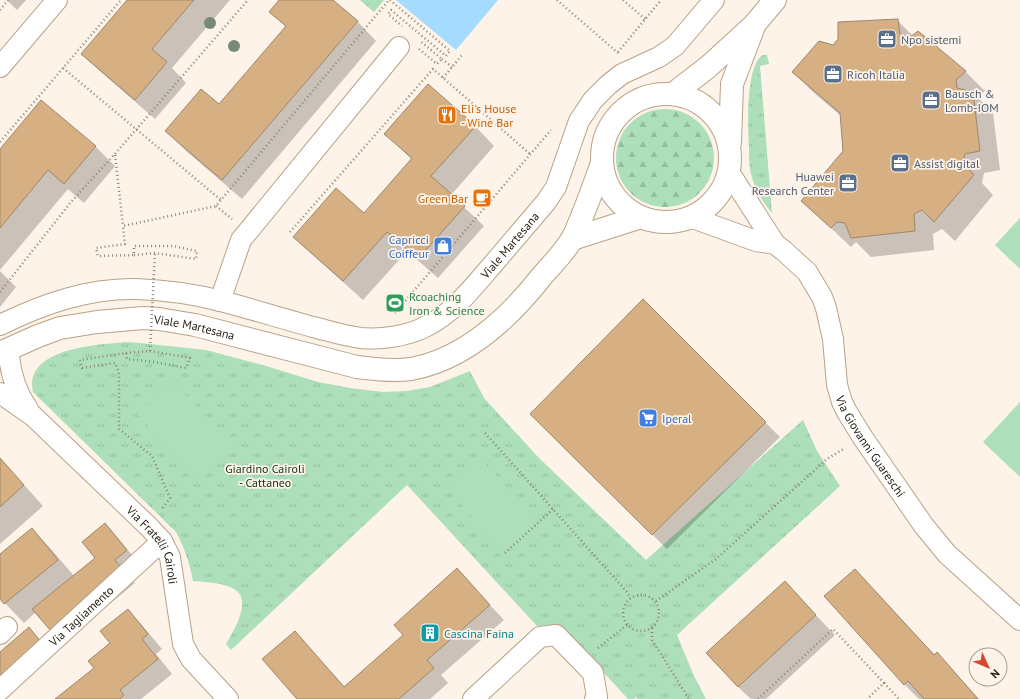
<svg xmlns="http://www.w3.org/2000/svg" width="1020" height="699" viewBox="0 0 1020 699" font-family="'PT Sans',sans-serif">
<defs>
<pattern id="grass-tufts" width="24" height="20" patternUnits="userSpaceOnUse"><rect width="24" height="20" fill="#acdfba"/><path d="M3 7l-1-3M5 7V3M7 7l1-3M15 17l-1-3M17 17v-4M19 17l1-3" fill="none" stroke="#94bf9f"/></pattern>
<pattern id="forest-firs" width="22" height="20" patternUnits="userSpaceOnUse"><rect width="22" height="20" fill="#acdfba"/><path d="M5 1l3.5 6h-7zM16 11l3.5 6h-7z" fill="#94bf9f"/></pattern>
</defs>
<rect width="100%" height="100%" fill="#fdf3e8"/>
<!-- grass -->
<path fill="url(#grass-tufts)" d="M360,0H384L374,12Z
M763,55H767L769,64L760,66L772,213C761,200 753,186 750,169C749,162 749,155 749,148C748,128 745,65 763,55Z
M130,342L206,350L263,365L318,382L350,388L383,392L407,391L430,387L470,371L484,398L538,457L646,560L803,420L817,451L840,486L677,635L694,676L706,699H637L636,697L634,699H628L560,625L537,626L407,485L231,650L226,644C233,632 250,604 238,592C229,583 206,582 193,581C190,564 184,547 176,532L33,392C23,347 102,344 130,342Z"/>
<!-- forest -->
<path fill="url(#forest-firs)" d="M616 158a49 49 0 1 1 98 0a49 49 0 1 1-98 0Z"/>
<!-- garden -->
<path fill="#acdfba" d="M1020,218V269L995,245Z
M173,381L236,448L199,482L137,414Z
M1020,402V477L983,442Z
M481,459L539,522L505,553L447,489Z"/>
<!-- water -->
<path fill="#a4dbff" d="M396,0H498L456,50Z"/>
<!-- shadow -->
<path fill="#0003" d="M7,0H26L17,10Z
M128,0H230L172,68L186,83L155,119L102,73L82,54Z
M281,0H332L357,21L376,41L242,199L186,151L166,131L219,106L286,27L271,12Z
M897,20L913,36L965,71L985,91L977,97L993,113L1000,170L984,173L982,183L993,195L955,241L942,229L933,234L934,250L871,257L856,242L851,247L802,201L844,151L841,116L813,92L793,72L833,46Z
M475,126L494,146L451,195L484,226L438,278L407,251L363,300L314,256L294,237L364,214L412,160L386,134Z
M95,146L115,166L84,203L68,189L0,270V150Z
M0,271L16,287L0,307Z
M643,301L780,437L667,549L531,414Z
M0,458L43,506L0,544Z
M105,525L116,536L138,562L126,572L135,583L63,642L36,612L24,623L0,598V555L32,529L51,549L74,576L96,558Z
M457,570L504,620L441,675L448,683L430,699H299L295,632L345,687L404,635Z
M855,570L935,655L937,653L979,699H919L904,684Z
M785,583L835,635L766,699H751L738,687Z
M127,610L142,625L162,649L156,654L172,674L141,699H57L95,668L111,644Z"/>
<!-- building -->
<path fill="#d6b082" stroke="#9d876d" d="M127,0H194L152,49L167,62L135,100L81,54Z
M279,0H333L358,21L222,180L165,131L201,89L219,104L286,26L269,12Z
M898,19L900,34L909,38L918,31L966,71L956,80L957,88L973,92L980,151L965,154L963,163L974,175L934,222L922,210L914,214L915,231L851,238L845,223L837,222L831,228L801,201L843,151L840,113L792,72L819,41L833,45L838,39V22Z
M428,84L476,126L431,176L465,206L418,259L387,232L343,281L293,237L336,188L364,213L412,158L384,134Z
M41,100L96,146L64,184L48,170L0,228V149Z
M643,299L766,422L652,535L530,414Z
M0,458L24,485L0,507Z
M105,523L127,550L115,560L124,571L51,631L32,609L95,558L82,542Z
M32,528L58,560L4,604L0,599V554Z
M457,568L490,605L427,660L434,668L399,699H297L262,659L295,631L344,687L403,635L394,625Z
M855,569L934,655L937,652L978,699H924L908,681L904,685L824,596Z
M785,581L816,615L738,687L706,653Z
M128,609L148,634L142,639L158,659L120,690L124,695L120,699H55L94,668L88,661L110,643L100,631Z
M29,627L41,642L0,677V652Z"/>
<g fill="none" stroke-linecap="round" stroke-linejoin="round">
<defs>
<g id="minor">
<path d="M0,67L57,0"/>
<path d="M729,172L775,244"/>
<path id="s1" d="M690,217L756,241L775,244L784,251L807,272L822,297L826,308L833,339L837,385L842,402L847,412L863,438L924,526L947,554L1020,620"/>
<path d="M220,301L241,240L399,47"/>
<path id="s2" d="M0,325C43,304 88,288 136,289C164,290 194,294 221,301C252,309 283,319 313,327C329,331 345,336 361,338C381,340 407,336 425,327C454,313 473,287 494,263C511,243 529,222 546,202L556,187L579,121L593,100L608,85L622,74L659,57L675,46L714,0"/>
<path d="M9,356C11,376 16,392 28,409"/>
<path id="s3" d="M0,393L33,416L149,527L162,541L170,557L183,644L191,659L228,699"/>
<path d="M0,634L7,627"/>
<path id="s4" d="M0,690L162,541"/>
<path d="M473,699L540,637L556,635L593,673L597,697L595,699"/>
</g>
<g id="tertiary">
<path d="M673,94L708,67L754,25L775,0"/>
<circle cx="666" cy="158" r="64"/>
<path d="M730,142L732,84L753,29"/>
<path d="M572,239L641,217"/>
<path id="s5" d="M0,353L38,336L60,328L97,322L143,318L159,319L195,325L357,367C372,369 397,371 411,369C466,359 509,318 542,276C552,264 565,252 572,239C576,233 578,225 581,219C589,200 595,182 602,163"/>
</g>
</defs>
<!-- minor casing -->
<use href="#minor" stroke="#b9a287" stroke-width="22"/>
<!-- tertiary casing -->
<use href="#tertiary" stroke="#b9a287" stroke-width="24"/>
<!-- path -->
<path stroke="#8d8479" stroke-width="2.5" stroke-dasharray="1 3" stroke-linecap="butt" d="M390,0L450,51L446,56L391,10L388,14L402,26
M557,0L618,53
M623,0L645,19
M0,10L8,0
M419,49L437,64L442,59L420,41
M618,52L661,0
M442,59L452,67
M63,68L221,200
M443,78L462,55
M0,142L121,0
M115,155L123,226
M216,206L232,219
M290,232L433,69L530,154
M134,255L155,253L196,259L197,251L173,246H134V255L98,256L96,248L125,244L123,226L216,206L389,0
M0,292L71,202L115,154L248,0
M395,313L551,130
M126,353L150,351L190,358L186,368L155,362L127,359L126,353L80,360L82,368L115,363L119,372V429L152,456L170,498L161,510
M485,433L627,592L630,598
M505,553L553,509
M623 613a18 18 0 1 1 36 0a18 18 0 1 1-36 0Z
M656,601L716,559L827,459L845,448
M652,628V640L689,699
M598,648L627,625
M884,683L899,699
M758,699L833,629L884,683L867,699"/>
<!-- minor -->
<use href="#minor" stroke="#fff" stroke-width="20"/>
<!-- tertiary -->
<use href="#tertiary" stroke="#fff" stroke-width="22"/>
<!-- path-bridge -->
<path stroke="#8d8479" stroke-width="2.5" stroke-dasharray="1 3" stroke-linecap="butt" d="M150,351L155,253"/>
</g>
<!-- trees -->
<g fill="#788a77">
<circle cx="210" cy="23" r="6"/>
<circle cx="234" cy="46" r="6"/>
</g>
<!-- icons -->
<defs>
<symbol id="office-square" viewBox="-11 -11 22 22"><rect x="-9" y="-9" width="18" height="18" rx="4" fill="#5c6f8a" stroke="#fdf3e8"/><path d="M-6-3h4V-5.5h4V-3h4V5H-6ZM-1-4.5V-3h2v-1.5ZM-6 0V1H6V0Z" fill="#fff"/></symbol>
<symbol id="restaurant-square" viewBox="-11 -11 22 22"><rect x="-9" y="-9" width="18" height="18" rx="4" fill="#e8710a" stroke="#fdf3e8"/><path d="M-5-6h1v4h1v-4h1v4h1v-4h1v5L-1.5 .5V6h-2V.5L-5-1ZM5-6V6H3V1.5H1.5Q1.5-4 5-6Z" fill="#fff"/></symbol>
<symbol id="cafe-square" viewBox="-11 -11 22 22"><rect x="-9" y="-9" width="18" height="18" rx="4" fill="#e8710a" stroke="#fdf3e8"/><path d="M-5.5-4.5H6V0H3Q3 3.5 0 3.5H-2.5Q-5.5 3.5-5.5 0ZM3-3.2v2h1.7v-2ZM-6 4.5H4V6H-6Z" fill="#fff"/></symbol>
<symbol id="shop-square" viewBox="-11 -11 22 22"><rect x="-9" y="-9" width="18" height="18" rx="4" fill="#3f7fe0" stroke="#fdf3e8"/><path d="M-5-2.5h2.3a2.7 3.5 0 0 1 5.4 0H5L5.5 6h-11ZM-1.5-2.5h3a1.5 2.3 0 0 0-3 0Z" fill="#fff"/></symbol>
<symbol id="stadium-square" viewBox="-11 -11 22 22"><rect x="-9" y="-9" width="18" height="18" rx="4" fill="#2e9e5b" stroke="#fdf3e8"/><path d="M0-5a6.5 5 0 1 0 0 10a6.5 5 0 1 0 0-10ZM-3.5-1.8h7v3.6h-7Z" fill="#fff"/></symbol>
<symbol id="supermarket-square" viewBox="-11 -11 22 22"><rect x="-9" y="-9" width="18" height="18" rx="4" fill="#3f7fe0" stroke="#fdf3e8"/><path d="M-6-5.5h2.5l.6 2H6L4.5 2H-2.5L-4.4-4H-6ZM-1.5 3.2a1.3 1.3 0 1 0 .1 0ZM3 3.2a1.3 1.3 0 1 0 .1 0Z" fill="#fff"/></symbol>
<symbol id="building-square" viewBox="-11 -11 22 22"><rect x="-9" y="-9" width="18" height="18" rx="4" fill="#0f9aa8" stroke="#fdf3e8"/><path d="M-4-6H4V6H1V3H-1V6H-4ZM-2.5-4.3h1.7v1.8h-1.7ZM.8-4.3h1.7v1.8H.8ZM-2.5-1h1.7V.8h-1.7ZM.8-1h1.7V.8H.8Z" fill="#fff"/></symbol>
</defs>
<g fill-rule="evenodd">
<use href="#office-square" x="876" y="28" width="22" height="22"/>
<use href="#office-square" x="822" y="63" width="22" height="22"/>
<use href="#office-square" x="920" y="89" width="22" height="22"/>
<use href="#restaurant-square" x="436" y="104" width="22" height="22"/>
<use href="#office-square" x="889" y="152" width="22" height="22"/>
<use href="#office-square" x="837" y="172" width="22" height="22"/>
<use href="#cafe-square" x="471" y="187" width="22" height="22"/>
<use href="#shop-square" x="432" y="235" width="22" height="22"/>
<use href="#stadium-square" x="384" y="292" width="22" height="22"/>
<use href="#supermarket-square" x="637" y="407" width="22" height="22"/>
<use href="#building-square" x="419" y="622" width="22" height="22"/>
</g>
<g text-anchor="middle" dominant-baseline="central" stroke-width="3.5" stroke-linejoin="round" paint-order="stroke">
<!-- service labels -->
<g font-size="12" fill="#4e5e75" stroke="#fdf3e8" text-anchor="start">
<text x="901" y="39">Npo sistemi</text>
<text x="847" y="74">Ricoh Italia</text>
<text x="945" y="93">Bausch &amp;<tspan x="945" dy="14">Lomb-IOM</tspan></text>
<text x="914" y="163">Assist digital</text>
<text x="834" y="176" text-anchor="end">Huawei<tspan x="834" dy="14">Research Center</tspan></text>
</g>
<!-- food labels -->
<g font-size="12" fill="#c56008" stroke="#fdf3e8" text-anchor="start">
<text x="461" y="108">Eli's House<tspan x="461" dy="14">- Wine Bar</tspan></text>
<text x="468" y="198" text-anchor="end">Green Bar</text>
</g>
<!-- shop labels -->
<g font-size="12" fill="#366cbe" stroke="#fdf3e8" text-anchor="end">
<text x="429" y="239">Capricci<tspan x="429" dy="14">Coiffeur</tspan></text>
<text x="662" y="418" text-anchor="start">Iperal</text>
</g>
<!-- street labels -->
<g font-size="12" fill="#2a2116" stroke="#fdf3e8">
<text stroke="none"><textPath href="#s2" startOffset="557">Viale Martesana</textPath></text>
<text stroke="none"><textPath href="#s5" startOffset="201">Viale Martesana</textPath></text>
<text stroke="none"><textPath href="#s1" startOffset="321">Via Giovanni Guareschi</textPath></text>
<text stroke="none"><textPath href="#s3" startOffset="219">Via Fratelli Cairoli</textPath></text>
<text stroke="none"><textPath href="#s4" startOffset="110">Via Tagliamento</textPath></text>
</g>
<!-- leisure labels -->
<g font-size="12" fill="#27864d" stroke="#fdf3e8" text-anchor="start">
<text x="409" y="296">Rcoaching<tspan x="409" dy="14">Iron &amp; Science</tspan></text>
</g>
<!-- park labels -->
<g font-size="12" fill="#0c341b" stroke="#fdf3e8">
<text x="265" y="468">Giardino Cairoli<tspan x="265" dy="14">- Cattaneo</tspan></text>
</g>
<!-- culture labels -->
<g font-size="12" fill="#0d838f" stroke="#fdf3e8" text-anchor="start">
<text x="444" y="633">Cascina Faina</text>
</g>
</g>
<!-- north arrow -->
<g transform="translate(988 667) rotate(134)"><circle r="19" fill="#fdf3e8" stroke="#a99f94"/>
<path d="M0-3L7 15L0 10L-7 15Z" fill="#d4492d"/>
<text y="-6" font-size="11" font-weight="bold" text-anchor="middle" fill="#2a2116">N</text>
</g>
</svg>
